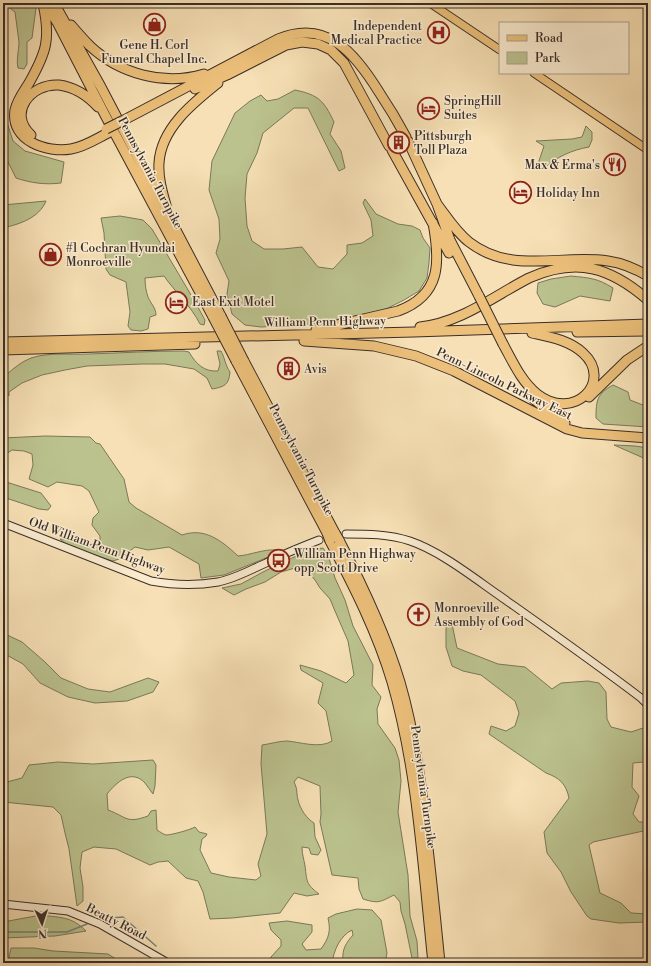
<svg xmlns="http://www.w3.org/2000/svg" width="651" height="966" viewBox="0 0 651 966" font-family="'Libre Bodoni',serif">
<rect width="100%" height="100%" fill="#f7e0b5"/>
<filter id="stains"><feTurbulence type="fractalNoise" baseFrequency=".005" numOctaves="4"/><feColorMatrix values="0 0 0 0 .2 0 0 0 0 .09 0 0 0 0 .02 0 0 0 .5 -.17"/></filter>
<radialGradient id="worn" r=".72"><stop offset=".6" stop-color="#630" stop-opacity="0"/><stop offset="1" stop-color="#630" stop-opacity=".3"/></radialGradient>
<!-- green -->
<path fill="#bbc28e" stroke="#7a785c" d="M6,3H32L36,8L32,38L27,42V64L24,69L18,68C16,60 19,50 19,42C18,32 16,22 15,12L7,6Z
M295,90C319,95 324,101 334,122L330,134L341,151L345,168L339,171L308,108H294L263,133L257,153L247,174L245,198L247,226L252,241L264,249H283L302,247L318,267L333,269L347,254V245L362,243L373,236L371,220L363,203L365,199L376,214L398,224L412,226L420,230L423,238L430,248L429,263L427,278L419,291L404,300L384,310L316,324L261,327L245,325L232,314L227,294L229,281L216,253L220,239L219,219L209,190L212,161L235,113L250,101L261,95L267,101L278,99Z
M3,117L6,119L13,141L25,151L64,162L61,183C45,185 31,183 16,178L3,152Z
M586,126L592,132V140L589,147C572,150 556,157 543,169L538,164L544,146L536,141L572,139L582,137Z
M46,201C39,218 20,224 3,228V205Z
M120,216L143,220L152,229L194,300L205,320L204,325L200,324C191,306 175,292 164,276L145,278C145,285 146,291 148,297C151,304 156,308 156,315L150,317L148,329L141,331L131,330L128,326L130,312L126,282L110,275L106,269L104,233L101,218Z
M571,276C590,278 597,278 613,288L610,301L580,296L555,307L543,304L537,293L538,283L551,279Z
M184,351L189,352C196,364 204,372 218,371L220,364L217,351H221C225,358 225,365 230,372C229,385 224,387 212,389L207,378L194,369L165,364H142L87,366L65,370L42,375L22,383L9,392V396L3,390V376L6,375C14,368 21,362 31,358C49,352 70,355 89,354C121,353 152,351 184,351Z
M613,385L628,392L630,400L648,407V427L603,424L596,418C596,400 597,394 613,385Z
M45,436L90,437L96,443L100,444L124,479L129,502L136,508L182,535C205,527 222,541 238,556C251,555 263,549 276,550V554L224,575L201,578L199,564L169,547L148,550L135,547L119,559L113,561L82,551L66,544L60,539H65L86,546L100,542V536L92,525L93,518L99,512L89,491L82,486L57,482L48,487L29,479L33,465L32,454L24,451L12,450L3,456V438Z
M614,445L635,446L648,448V460Z
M3,481L41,493L51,506L48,510L39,509L3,497Z
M323,548L328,555L335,578L345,600L353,626L373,665L372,685L381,697L377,709L378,724L395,748L399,760L401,781L398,812L408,875L410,916L417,941L418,958H412L405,924L401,911L400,902L394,895C380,902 379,904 363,899L359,889L358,878L332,875L320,822L321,814L320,786L298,777L294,782C298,790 296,792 298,800C300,809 307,819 314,823L315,837L321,850L318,855L311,854L309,848L302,847C302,855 304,859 305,866C307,882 306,884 319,894L307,896L294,893L280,913L232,918L210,919L203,892L198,881L186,878L168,861L158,862L150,865L116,849L94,847L82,852L80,868L83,887V901L77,906L69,849L65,833L61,815L53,807L3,802V783L22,778L29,765L58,762L93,764L153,760L156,765L155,786L153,794C150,790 148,787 145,783C131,768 116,783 107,794L108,810C127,817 126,824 148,816L151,811L156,810L157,830C160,832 163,834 166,835C171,835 190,830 195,827L199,832L207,834L206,836L202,839L200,850L211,873L229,877L256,880L261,876L258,864L267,834L261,764L262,745C270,744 279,741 287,741C300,742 320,749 332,741L326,711L318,703L323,683L301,670L300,665L321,671L346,683L354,675L348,641L335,611L330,599L320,588L315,580L309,573L295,568L281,572L265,582L246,589L234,595L222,588L241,584L263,572L292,558L311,550Z
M446,620L452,624L457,648L498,664L525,667L552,689L561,683L588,681L599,683L606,692L607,719L611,727L631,732L643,728L648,730V759L644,762L633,763L632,787L639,796L633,814L639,822H648V830L593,842L589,845L600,893L621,903L631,913L648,914V922L619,923L591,919L587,916L571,892L561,872L547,853L544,832L569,798C566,784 560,778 546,773L489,734L491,726L506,731L515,726L519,713L515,701L481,675L463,671L452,666L446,647Z
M3,633L22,642L45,662L61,678L88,689L110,692L148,678L159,682L153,692L127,701L95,703L68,697L40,683L23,664L3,653Z
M357,909L372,910L381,920L387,953L385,963H359L351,958L343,960C342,949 346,943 353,935L352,930C340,936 334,950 332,963H270L271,957L281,946V940L271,930L269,923L287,921L312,925V932L302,944L306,950L321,949C329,938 331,931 328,918L336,914Z
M41,915C61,918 71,916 86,931L55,936L3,938V922Z
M11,948H34L53,951L108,954L119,961V963H10L8,962Z"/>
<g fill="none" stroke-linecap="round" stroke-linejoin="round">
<!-- stream -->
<path stroke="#75847a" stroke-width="1.5" d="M99,919L123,917L156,946
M3,932H67L87,924"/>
<defs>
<path id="secondary" d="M3,523L151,581C173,585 195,586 218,582C234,579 250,570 266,563C283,554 301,547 319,540
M346,534C367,534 389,534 410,541C440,551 474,578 500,596C548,630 595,663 641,698L648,705
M3,904L68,911L100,924L168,963"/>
<path id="primary" d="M430,3L500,50
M534,73L648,150"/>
<path id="highway" d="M45,3L57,22L106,117L213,317
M54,3L101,87L221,316
M43,4C51,39 46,53 29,83C24,91 17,100 15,110C10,141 47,153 71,149C84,147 96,139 108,133
M71,25C77,32 83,39 90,46C120,74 164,86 204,74
M195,89L227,75L286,45L302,42L318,44L331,50L344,63L389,146
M124,120L278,39C328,18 356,55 379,92C389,107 398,122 406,137
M31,135C7,113 31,83 59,85C74,87 88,96 98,107
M408,141L437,204L450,240L479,296
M392,150L449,253
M437,204C447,217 456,232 469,242C512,275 560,254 608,261C622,263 636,269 648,276
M166,205C162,191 158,177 159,163C161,128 193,103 218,83
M420,327C460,323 494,296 529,278C577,257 610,267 648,300
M316,330L398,311C442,295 440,261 433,223
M577,332L648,331
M304,341L374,346L416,356L454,371L567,429L582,433L648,438
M3,342L414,332L648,324
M503,344C513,362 521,381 537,394C574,423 614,381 583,353C569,340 550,337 532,333
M3,350L195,344
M236,361L327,533
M244,361L335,533
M529,395L553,415L565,423
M589,397L627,360L648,346
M339,540C363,586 385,632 400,682C415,733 422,786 427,840C432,881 436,922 440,963
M330,541C354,587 377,632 392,682C418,772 423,870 433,963"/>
</defs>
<!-- secondary casing -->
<use href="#secondary" stroke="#3a2e29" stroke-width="9"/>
<!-- primary casing -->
<use href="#primary" stroke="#3a2e29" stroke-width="9"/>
<!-- highway casing -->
<use href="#highway" stroke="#3a2e29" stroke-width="11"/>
<!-- secondary -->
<use href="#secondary" stroke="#faebcf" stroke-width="7"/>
<!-- primary -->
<use href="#primary" stroke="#ecc07a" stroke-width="7"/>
<!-- highway -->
<use href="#highway" stroke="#ecc07a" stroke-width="9"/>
<defs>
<path id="highway-bridge" d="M106,129L124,120
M479,296L503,344
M221,316L244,361
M213,317L236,361
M327,533L330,541
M335,533L339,540"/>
</defs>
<!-- highway-bridge casing -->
<use href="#highway-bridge" stroke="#3a2e29" stroke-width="11" stroke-linecap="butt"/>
<!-- highway-bridge -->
<use href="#highway-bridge" stroke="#ecc07a" stroke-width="9"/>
</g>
<!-- icons -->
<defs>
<symbol id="shop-ring" viewBox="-11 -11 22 22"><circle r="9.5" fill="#faebcf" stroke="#8f2418" stroke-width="1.5"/><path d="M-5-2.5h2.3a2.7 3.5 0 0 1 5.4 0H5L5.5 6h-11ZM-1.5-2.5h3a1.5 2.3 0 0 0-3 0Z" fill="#8f2418"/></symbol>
<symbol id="hospital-ring" viewBox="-11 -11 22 22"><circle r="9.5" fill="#faebcf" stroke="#8f2418" stroke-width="1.5"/><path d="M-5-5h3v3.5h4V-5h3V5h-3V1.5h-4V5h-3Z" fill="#8f2418"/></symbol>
<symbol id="hotel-ring" viewBox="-11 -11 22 22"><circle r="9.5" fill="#faebcf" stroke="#8f2418" stroke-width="1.5"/><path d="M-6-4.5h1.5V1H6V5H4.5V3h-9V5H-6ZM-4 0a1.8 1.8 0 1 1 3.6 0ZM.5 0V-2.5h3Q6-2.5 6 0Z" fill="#8f2418"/></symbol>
<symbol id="building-ring" viewBox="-11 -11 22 22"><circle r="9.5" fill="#faebcf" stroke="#8f2418" stroke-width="1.5"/><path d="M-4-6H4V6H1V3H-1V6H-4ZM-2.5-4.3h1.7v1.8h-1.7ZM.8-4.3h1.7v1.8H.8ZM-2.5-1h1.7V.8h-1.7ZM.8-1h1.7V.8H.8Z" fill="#8f2418"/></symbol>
<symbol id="restaurant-ring" viewBox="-11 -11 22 22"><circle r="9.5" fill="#faebcf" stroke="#8f2418" stroke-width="1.5"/><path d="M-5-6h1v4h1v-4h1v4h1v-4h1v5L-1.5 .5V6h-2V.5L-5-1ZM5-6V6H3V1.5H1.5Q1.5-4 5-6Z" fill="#8f2418"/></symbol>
<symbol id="bus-ring" viewBox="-11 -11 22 22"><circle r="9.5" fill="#faebcf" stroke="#8f2418" stroke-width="1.5"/><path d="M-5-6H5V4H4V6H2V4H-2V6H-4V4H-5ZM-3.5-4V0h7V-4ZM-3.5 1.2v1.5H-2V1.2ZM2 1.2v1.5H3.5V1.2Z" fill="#8f2418"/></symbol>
<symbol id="church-ring" viewBox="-11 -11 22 22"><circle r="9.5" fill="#faebcf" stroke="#8f2418" stroke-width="1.5"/><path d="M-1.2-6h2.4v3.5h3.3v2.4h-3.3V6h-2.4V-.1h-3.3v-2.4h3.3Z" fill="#8f2418"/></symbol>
</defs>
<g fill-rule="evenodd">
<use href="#shop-ring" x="142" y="12" width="25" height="25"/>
<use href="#hospital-ring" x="426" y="20" width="25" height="25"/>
<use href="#hotel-ring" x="416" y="96" width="25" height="25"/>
<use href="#building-ring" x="386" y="130" width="25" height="25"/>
<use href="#restaurant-ring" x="602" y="152" width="25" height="25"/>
<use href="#hotel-ring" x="508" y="180" width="25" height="25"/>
<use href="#shop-ring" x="38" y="242" width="25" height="25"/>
<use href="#hotel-ring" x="164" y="290" width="25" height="25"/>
<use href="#building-ring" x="276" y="356" width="25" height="25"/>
<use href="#bus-ring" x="266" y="548" width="25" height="25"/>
<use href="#church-ring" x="406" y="602" width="25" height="25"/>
</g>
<g text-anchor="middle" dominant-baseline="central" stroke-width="3" stroke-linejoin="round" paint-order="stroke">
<!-- poi labels -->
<g font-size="12" fill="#3a2e29" stroke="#faebcf" text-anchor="start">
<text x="422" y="26" text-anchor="end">Independent<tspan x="422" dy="14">Medical Practice</tspan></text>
<text x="154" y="45" text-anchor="middle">Gene H. Corl<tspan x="154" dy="14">Funeral Chapel Inc.</tspan></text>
<text x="444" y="101">SpringHill<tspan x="444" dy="14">Suites</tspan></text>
<text x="414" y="136">Pittsburgh<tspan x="414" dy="14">Toll Plaza</tspan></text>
<text x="600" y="165" text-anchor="end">Max &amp; Erma's</text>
<text x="536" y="193">Holiday Inn</text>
<text x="66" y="248">#1 Cochran Hyundai<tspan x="66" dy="14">Monroeville</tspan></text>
<text x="192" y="302">East Exit Motel</text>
<text x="304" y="369">Avis</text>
<text x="294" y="554">William Penn Highway<tspan x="294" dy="14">opp Scott Drive</tspan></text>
<text x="434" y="608">Monroeville<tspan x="434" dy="14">Assembly of God</tspan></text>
</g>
<!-- street labels -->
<g font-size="12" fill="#3a2e29" stroke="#faebcf">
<text transform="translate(150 173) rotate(62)">Pennsylvania Turnpike</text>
<text transform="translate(325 322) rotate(-1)">William Penn Highway</text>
<text transform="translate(504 384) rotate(26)">Penn-Lincoln Parkway East</text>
<text transform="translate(301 460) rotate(62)">Pennsylvania Turnpike</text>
<text transform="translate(97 546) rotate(20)">Old William Penn Highway</text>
<text transform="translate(423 787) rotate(82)">Pennsylvania Turnpike</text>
<text transform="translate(116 922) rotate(27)">Beatty Road</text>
</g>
</g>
<!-- margin -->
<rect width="651" height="966" fill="none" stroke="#f7e0b5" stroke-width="16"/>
<rect x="4" y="4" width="643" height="958" fill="none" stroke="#3a2e29" stroke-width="2"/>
<rect x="8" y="8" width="635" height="950" fill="none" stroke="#3a2e29"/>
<!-- legend -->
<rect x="499" y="22" width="130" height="52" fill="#faebcf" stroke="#ad9f8d"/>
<rect x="507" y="35" width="20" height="6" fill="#ecc07a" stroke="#ad9f8d"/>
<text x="535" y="42" font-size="12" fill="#3a2e29">Road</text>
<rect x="507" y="52" width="20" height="12" fill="#bbc28e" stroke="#ad9f8d"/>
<text x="535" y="62" font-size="12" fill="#3a2e29">Park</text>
<!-- north arrow -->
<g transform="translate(42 924) rotate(177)" stroke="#faebcf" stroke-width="3" paint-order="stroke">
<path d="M0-3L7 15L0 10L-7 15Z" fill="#3a2e29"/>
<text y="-6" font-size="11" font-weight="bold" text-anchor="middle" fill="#3a2e29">N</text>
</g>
<rect width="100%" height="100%" filter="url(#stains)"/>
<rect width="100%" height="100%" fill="url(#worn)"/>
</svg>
